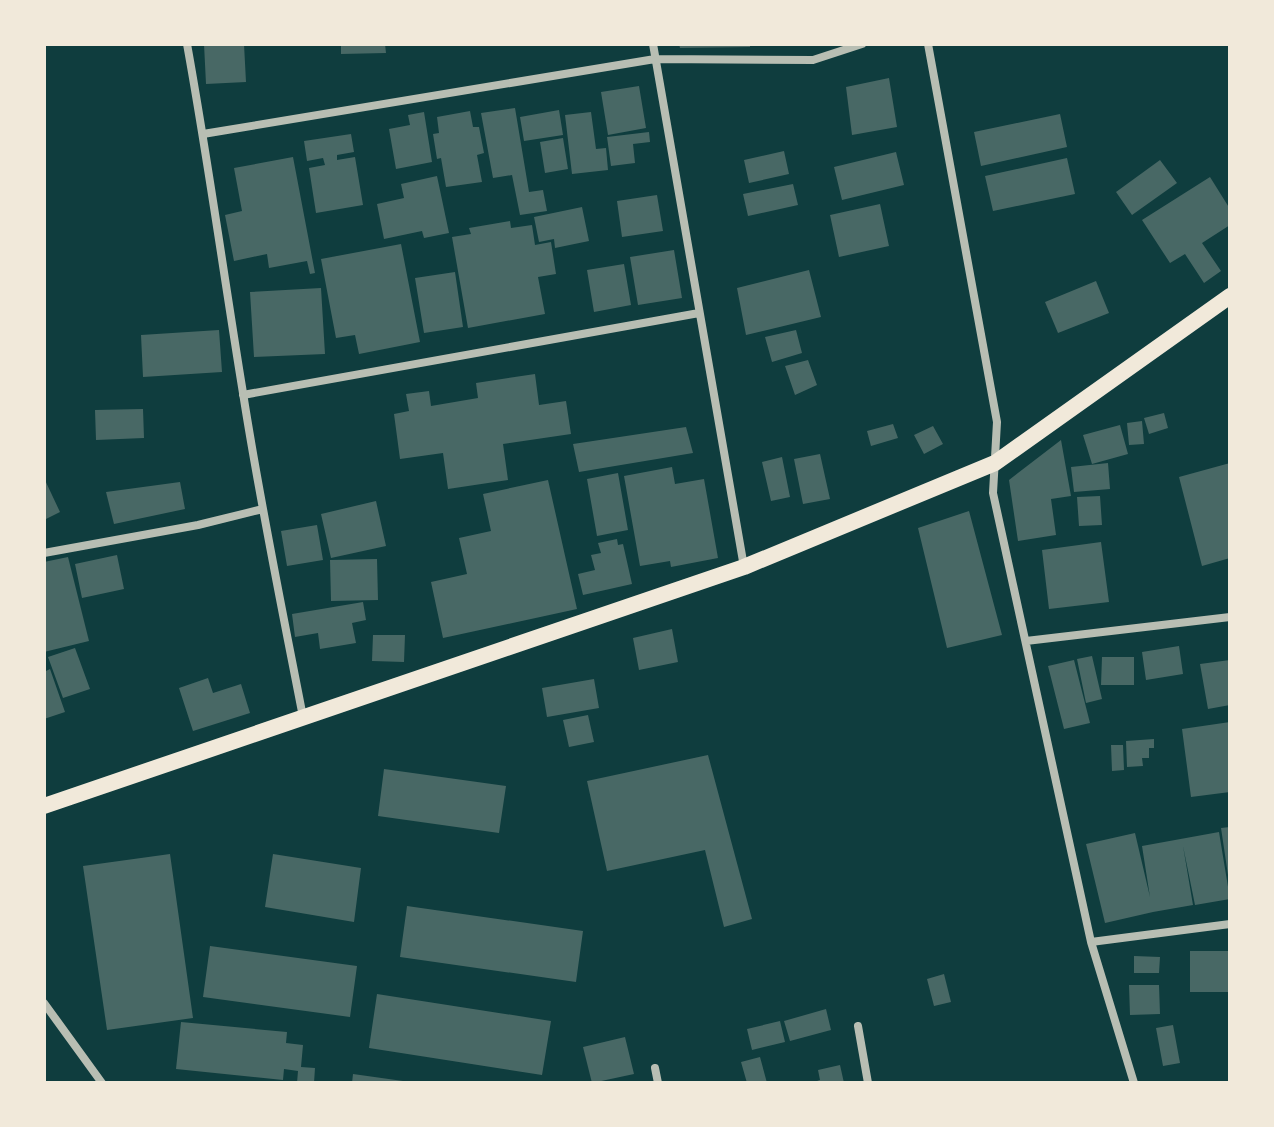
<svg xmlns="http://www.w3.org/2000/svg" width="1274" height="1127" viewBox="0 0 1274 1127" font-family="Figtree,sans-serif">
<rect width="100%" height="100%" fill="#0f3d3e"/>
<!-- building -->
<path fill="#486865" d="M204,44H244L246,82L206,84Z
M341,44H385L386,53L341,54Z
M679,44H750V47L680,48Z
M889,78L897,127L852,135L846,87Z
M639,86L646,128L608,135L601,92Z
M515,108L529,192L543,190L547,211L520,215L512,175L493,178L481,113Z
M559,110L563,135L524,141L520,117Z
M470,111L473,127H479L484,153L477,155L482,182L446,187L441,158L437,159L433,134L439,133L437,117Z
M424,112L432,162L396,169L389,129L410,125L408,115Z
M591,112L596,149L606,148L608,170L572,174L565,115Z
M1060,114L1067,147L981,166L974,132Z
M649,132L650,142L633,144L635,163L611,166L607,137Z
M351,134L354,152L337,155V160L355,157L363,205L316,213L309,168L325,165L323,158L307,161L304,141Z
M563,138L568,169L545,173L540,142Z
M784,151L789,174L749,183L744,160Z
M896,152L904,185L842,200L834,167Z
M293,157L315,273L310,274L307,261L269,268L267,254L234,261L225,215L242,211L234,168Z
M1067,158L1075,194L993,211L985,176Z
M1160,160L1177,183L1132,215L1116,192Z
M437,176L449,233L424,238L422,231L384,239L377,204L404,198L401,184Z
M1210,177L1230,209V225L1202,243L1221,271L1204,283L1185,254L1170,263L1142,220Z
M793,184L798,205L748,216L743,194Z
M657,195L663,231L622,237L617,201Z
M880,204L889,246L839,257L830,215Z
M582,207L589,241L555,248L554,239L539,242L534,217Z
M510,221L511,228L532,225L535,245L551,242L556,274L538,277L545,314L468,328L452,237L471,234L469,228Z
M401,244L420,342L359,354L355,335L336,338L321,259Z
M674,250L682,298L638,305L630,257Z
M624,264L631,305L594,312L587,270Z
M809,270L821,317L746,335L737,288Z
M455,272L463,327L424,333L415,278Z
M1096,281L1109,313L1058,333L1045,302Z
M321,288L325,354L254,357L250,292Z
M219,330L222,372L143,377L141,335Z
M796,330L802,353L772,362L765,337Z
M808,360L817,385L795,395L785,366Z
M535,374L539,405L566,401L571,434L503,444L508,480L448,489L443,453L400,459L394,414L409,411L406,394L429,391L431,406L478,398L476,383Z
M143,409L144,438L96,440L95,410Z
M1164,413L1168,428L1149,434L1144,418Z
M1142,421L1144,444L1129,445L1127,423Z
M893,424L898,438L871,446L867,431Z
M1120,425L1128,454L1092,464L1083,435Z
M933,426L943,444L924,454L914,435Z
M686,427L693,453L579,472L573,444Z
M1061,440L1071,496L1051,499L1056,535L1018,541L1009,480Z
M820,454L830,499L803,504L794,459Z
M782,457L790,497L771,501L762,462Z
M1108,463L1110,489L1074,492L1071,467Z
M1230,463V558L1202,566L1179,477Z
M672,467L675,484L704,479L718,558L671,567L670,561L640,566L624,476Z
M618,473L628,530L597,536L587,479Z
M44,478L60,512L44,520Z
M548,480L577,609L443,638L431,582L467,574L459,538L491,531L483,494Z
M180,482L185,509L114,524L106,492Z
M1100,496L1102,525L1079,526L1077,497Z
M376,501L386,546L331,558L321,514Z
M969,511L1002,635L947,648L918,528Z
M317,525L323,560L287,566L281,531Z
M617,539L618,545L623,544L632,584L583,595L578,574L595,570L591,555L601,553L598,543Z
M1101,542L1109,602L1049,609L1042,550Z
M117,555L124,589L82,598L75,564Z
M68,557L89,641L44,652V562Z
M377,559L378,600L331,601L330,560Z
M363,602L366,620L352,623L356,643L320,649L318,633L295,637L292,614Z
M672,629L678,662L639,670L633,638Z
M373,635H405L404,662L372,661Z
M1179,646L1183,674L1146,680L1142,652Z
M75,648L90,689L63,698L48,657Z
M1092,656L1102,699L1086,703L1077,659Z
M1102,657H1134V685H1101Z
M1074,660L1090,723L1064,729L1048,666Z
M1230,660V705L1208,709L1200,664Z
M50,669L65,712L44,719V672Z
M208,678L213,693L241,684L250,713L193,731L179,688Z
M594,679L599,708L547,717L542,688Z
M588,715L594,742L569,747L563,720Z
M1230,722V792L1191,797L1182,729Z
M1154,739V748H1149V758H1142L1143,766L1127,767L1126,741Z
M1111,745H1123L1124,770L1112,771Z
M708,755L752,919L724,927L705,850L607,871L587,781Z
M384,769L506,786L499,833L378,816Z
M1230,827V875H1228L1221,828Z
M1219,832L1230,899L1195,905L1183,846L1193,905L1153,912L1105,923L1086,844L1135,833L1150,897L1142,846Z
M170,854L193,1018L107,1030L83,866Z
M273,854L361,868L354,922L265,907Z
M407,906L583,931L576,982L400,957Z
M210,946L357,966L350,1017L203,997Z
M1190,951H1230V992H1190Z
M1134,956L1160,957L1159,973H1134Z
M944,974L951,1002L934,1006L927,979Z
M1129,985H1159L1160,1014L1130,1015Z
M377,994L551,1021L542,1075L369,1048Z
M826,1009L831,1030L790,1041L784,1021Z
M780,1021L785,1042L752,1050L747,1029Z
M181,1022L287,1032L286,1043L303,1045L301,1067L315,1068L314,1083H297L298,1071L284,1069L283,1080L176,1069Z
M1173,1025L1180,1063L1163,1066L1156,1028Z
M625,1037L634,1074L592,1083L583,1047Z
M760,1057L767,1083H747L741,1062Z
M840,1065L844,1083H811L820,1080L818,1070Z
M353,1074L403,1081V1083H352Z"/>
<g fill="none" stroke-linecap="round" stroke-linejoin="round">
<!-- minor -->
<path stroke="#b8beb3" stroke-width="8" d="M187,44C208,160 224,277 243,393C260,502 282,609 303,717
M653,44L744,567
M928,44L997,422L993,493L1091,942L1134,1083
M203,134L655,59L813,60L862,44
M243,395L699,313
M44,553L198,525L263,509
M1026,641L1230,617
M1091,942L1230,924
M44,1003L102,1083
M858,1026L868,1083
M655,1068L658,1083"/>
<!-- secondary -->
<path stroke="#f1e9da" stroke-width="16" d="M44,806L744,567L995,463L1230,296"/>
</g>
<!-- border -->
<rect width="1274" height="1127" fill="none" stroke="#f1e9da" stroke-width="92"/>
</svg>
